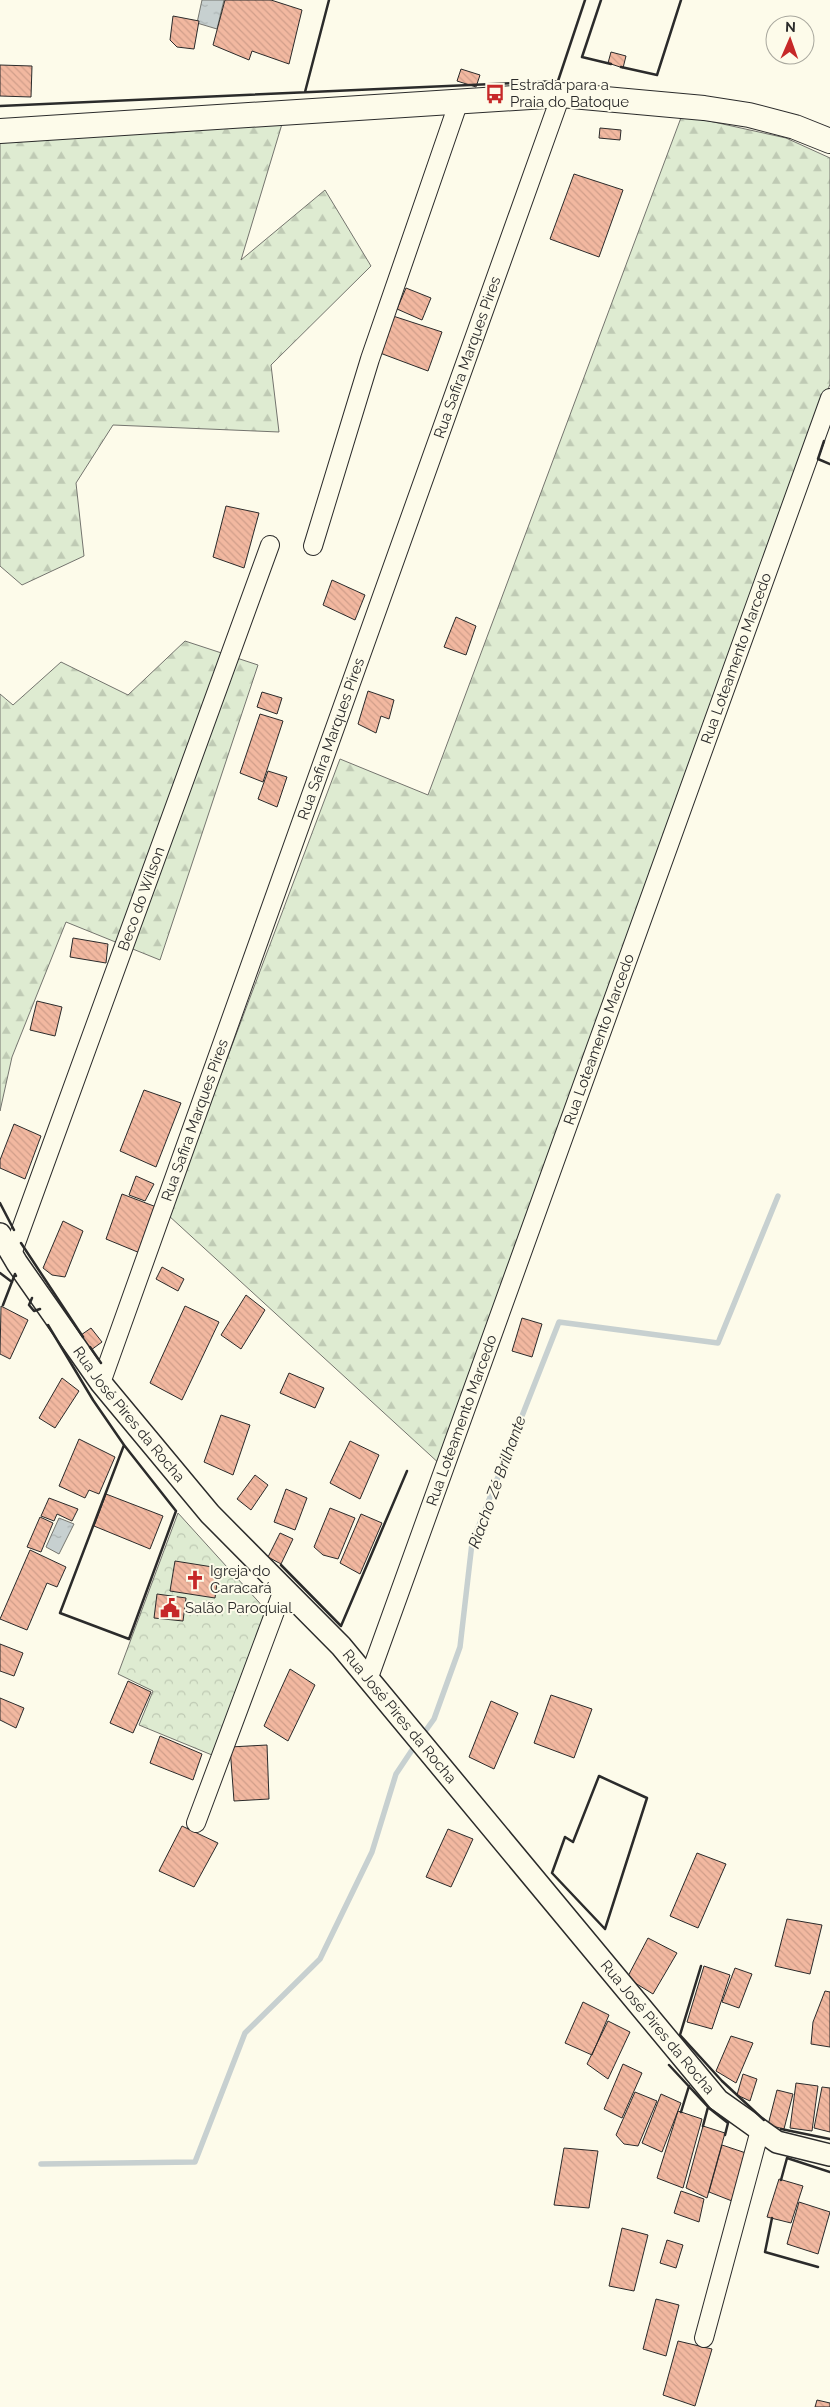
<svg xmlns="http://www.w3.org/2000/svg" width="830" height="2407" viewBox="0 0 830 2407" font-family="Raleway,sans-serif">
<defs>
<pattern id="forest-firs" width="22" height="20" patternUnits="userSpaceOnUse" patternTransform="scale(1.25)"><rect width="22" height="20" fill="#deebd1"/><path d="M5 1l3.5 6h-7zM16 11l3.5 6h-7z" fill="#bfcab4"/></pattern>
<pattern id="park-crowns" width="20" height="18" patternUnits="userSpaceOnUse" patternTransform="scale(1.25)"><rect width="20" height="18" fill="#deebd1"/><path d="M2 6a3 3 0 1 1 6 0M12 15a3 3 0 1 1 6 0" fill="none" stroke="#bfcab4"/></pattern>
<pattern id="water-ripples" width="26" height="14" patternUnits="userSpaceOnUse" patternTransform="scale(1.25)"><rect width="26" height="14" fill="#c7d0d0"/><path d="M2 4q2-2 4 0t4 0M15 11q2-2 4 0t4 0" fill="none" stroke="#abb3b3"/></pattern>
<pattern id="building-back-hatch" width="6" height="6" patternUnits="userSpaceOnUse" patternTransform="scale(1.25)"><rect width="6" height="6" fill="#f2b8a0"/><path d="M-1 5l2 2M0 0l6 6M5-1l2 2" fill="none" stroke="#d09e8a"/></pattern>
</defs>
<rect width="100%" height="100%" fill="#fdfbea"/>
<!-- forest -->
<path fill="url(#forest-firs)" stroke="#74746e" d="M682,115L786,138L830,158V384L442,1466L168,1215L340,759L428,795Z
M282,124L241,260L325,190L371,266L271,365L279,432L113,425L76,483L84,556L22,585L0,566V143Z
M185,641L258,665L160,960L66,922L12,1057L0,1111V694L13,705L61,662L128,695Z"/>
<!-- park -->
<path fill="url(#park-crowns)" stroke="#74746e" d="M178,1513L266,1610L212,1755L139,1725L153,1691L118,1674Z"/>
<!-- water -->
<path fill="url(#water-ripples)" stroke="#74746e" d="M202,0H224L217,29L197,23Z
M59,1518L74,1524L59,1554L46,1547Z"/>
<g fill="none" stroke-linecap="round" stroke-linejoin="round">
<!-- stream -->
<path stroke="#c7d0d0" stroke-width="5.5" d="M421,1737L434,1719L460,1647L472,1543L559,1322L718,1343L778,1196
M41,2164L195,2162L245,2033L320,1959L372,1852L396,1774L416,1744"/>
</g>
<!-- building -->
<path fill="url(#building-back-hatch)" stroke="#2b2b2b" d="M225,0H271L302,10L289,64L252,51L249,60L213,45Z
M173,16L199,21L194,49L177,47L170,40Z
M611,52L626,56L623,68L608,63Z
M0,65L32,66L31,97L0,96Z
M461,69L480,75L476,87L457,81Z
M600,128L621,130L620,140L599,138Z
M574,174L623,190L599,257L550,239Z
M406,288L431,298L422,320L397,309Z
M393,316L442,332L428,371L380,353Z
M226,506L259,513L244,568L213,557Z
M332,580L365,595L355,620L323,605Z
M456,617L476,626L466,655L444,647Z
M368,691L394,700L389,719L381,716L376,733L358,724Z
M262,692L282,698L277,714L257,707Z
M260,714L283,721L263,782L240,773Z
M268,771L287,777L277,807L258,799Z
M73,938L108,944L106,963L70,957Z
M37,1001L62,1007L55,1036L30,1030Z
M144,1090L181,1103L156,1167L120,1151Z
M14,1124L41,1136L25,1179L0,1168V1160Z
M136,1176L154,1184L145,1201L129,1195Z
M122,1194L159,1208L140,1253L106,1239Z
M63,1221L83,1231L65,1277L52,1275L43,1268Z
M162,1267L184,1279L178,1291L156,1279Z
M246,1295L265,1310L241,1349L221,1335Z
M1,1306L28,1320L10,1359L0,1354Z
M185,1306L219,1322L182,1400L150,1383Z
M522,1318L542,1324L532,1357L512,1351Z
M91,1328L102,1342L91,1350L81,1335Z
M289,1373L324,1388L315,1408L280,1393Z
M62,1378L79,1391L55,1428L39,1418Z
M221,1415L250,1425L233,1475L204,1462Z
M79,1439L115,1457L99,1494L89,1490L85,1498L59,1486Z
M350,1441L379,1455L360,1499L330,1483Z
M255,1475L268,1485L251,1510L237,1499Z
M286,1489L307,1498L295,1530L274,1522Z
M106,1494L163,1516L150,1549L94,1526Z
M49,1498L78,1509L72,1521L57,1514L54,1521L41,1516Z
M330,1508L355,1518L338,1559L323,1555L314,1547Z
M361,1514L382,1523L360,1574L340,1563Z
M40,1517L53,1523L41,1552L27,1547Z
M280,1533L293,1539L281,1564L268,1557Z
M30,1550L66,1567L57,1587L47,1583L27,1630L0,1619Z
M175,1561L219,1568L215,1598L170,1591Z
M157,1594L186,1598L183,1621L154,1618Z
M0,1644L23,1653L14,1676L0,1671Z
M290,1669L315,1685L288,1741L264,1726Z
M128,1681L151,1692L133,1733L110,1723Z
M551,1695L592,1709L574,1758L534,1743Z
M0,1698L24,1708L16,1728L0,1720Z
M491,1701L518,1713L494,1769L469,1757Z
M160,1736L202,1754L193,1780L150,1763Z
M267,1745L269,1799L234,1801L230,1747Z
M182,1826L218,1843L194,1887L159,1871Z
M448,1829L473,1839L451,1887L426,1877Z
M697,1853L726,1864L698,1928L670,1916Z
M787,1919L822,1925L810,1974L775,1966Z
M648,1938L677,1953L653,1994L627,1978Z
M704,1966L730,1975L712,2029L687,2022Z
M735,1968L752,1974L739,2008L722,2002Z
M825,1991L830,1992V2047L811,2044L813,2022Z
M583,2002L609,2015L592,2055L565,2043Z
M608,2021L630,2032L608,2079L587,2064Z
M731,2036L753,2043L736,2083L716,2071Z
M623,2064L642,2073L622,2118L604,2109Z
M743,2074L757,2079L750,2101L737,2095Z
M796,2083L818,2086L812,2131L790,2128Z
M822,2087L830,2088V2132L814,2128Z
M777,2090L793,2094L784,2129L768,2125Z
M635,2092L657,2101L638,2146L624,2144L616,2135Z
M661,2094L681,2103L662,2152L642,2143Z
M678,2111L702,2119L683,2188L657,2178Z
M703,2126L725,2133L707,2198L686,2188Z
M722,2145L746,2153L732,2201L709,2192Z
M564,2148L598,2151L589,2208L554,2205Z
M779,2179L803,2186L791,2223L767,2217Z
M681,2191L704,2199L699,2222L674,2213Z
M799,2202L830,2212L818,2254L787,2244Z
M622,2228L648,2235L634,2291L609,2286Z
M667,2240L683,2245L676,2268L660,2263Z
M656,2299L679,2305L666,2356L643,2349Z
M678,2341L712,2349L695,2406L663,2395Z
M817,2400L830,2403V2407H815Z"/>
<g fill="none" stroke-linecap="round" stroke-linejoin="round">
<defs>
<g id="minor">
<path d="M313,546L370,359L459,101"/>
<path id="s1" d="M12,1254L270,545"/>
<path id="s2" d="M101,1383L561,95"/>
<path id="s3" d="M368,1680L830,398"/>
<path d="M196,1823L283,1590"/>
<path d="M704,2338L760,2130"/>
</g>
<g id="tertiary">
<path id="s4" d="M0,1234L17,1263L101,1383L210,1514L341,1646L718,2100L777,2142L830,2155"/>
</g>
<path id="secondary" d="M0,131L561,95L704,108L749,115L795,127L830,141"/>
</defs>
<!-- minor casing -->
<use href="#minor" stroke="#2b2b2b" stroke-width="20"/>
<!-- tertiary casing -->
<use href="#tertiary" stroke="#2b2b2b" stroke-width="24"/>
<!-- secondary casing -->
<use href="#secondary" stroke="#2b2b2b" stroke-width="26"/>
<!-- minor -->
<use href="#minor" stroke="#fdfbea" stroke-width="18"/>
<!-- tertiary -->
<use href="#tertiary" stroke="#fdfbea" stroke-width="21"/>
<!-- secondary -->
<use href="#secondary" stroke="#fdfbea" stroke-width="24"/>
<!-- wall -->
<path stroke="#2b2b2b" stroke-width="2.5" d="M601,0L582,57L611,64
M621,67L657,75L681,0
M305,92L329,0
M0,106L558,81L585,0
M824,441L818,459L830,464
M0,1203L14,1230
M21,1243L83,1337
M0,1273L12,1282
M32,1298L29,1305L34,1311L40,1309
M3,1305L15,1274L16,1276
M48,1325L93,1400L124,1445
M90,1347L101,1363
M124,1445L176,1511L129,1639L60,1613Z
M281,1565L341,1626L407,1471
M599,1776L647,1798L605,1929L552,1873L565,1837L573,1842Z
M701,1966L680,2035L722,2081L764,2120
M669,2065L709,2108L728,2123L725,2135
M681,2112L689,2086
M703,2126L708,2107
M781,2129L830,2139
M781,2180L787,2158L830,2172
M772,2218L765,2252L818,2267"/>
</g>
<!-- icons -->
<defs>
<symbol id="bus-bare" viewBox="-9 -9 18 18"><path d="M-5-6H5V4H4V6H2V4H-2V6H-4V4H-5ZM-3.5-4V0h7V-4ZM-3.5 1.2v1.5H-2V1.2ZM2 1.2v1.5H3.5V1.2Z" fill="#c62828" stroke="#fdfbea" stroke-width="2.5" paint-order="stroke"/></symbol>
<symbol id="church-bare" viewBox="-9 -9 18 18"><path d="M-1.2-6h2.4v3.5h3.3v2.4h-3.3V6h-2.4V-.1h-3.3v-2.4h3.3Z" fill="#c62828" stroke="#fdfbea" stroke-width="2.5" paint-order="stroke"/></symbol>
<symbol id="civic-bare" viewBox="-9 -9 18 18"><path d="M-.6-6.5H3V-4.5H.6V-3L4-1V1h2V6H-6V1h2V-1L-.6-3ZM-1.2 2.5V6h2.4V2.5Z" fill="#c62828" stroke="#fdfbea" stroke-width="2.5" paint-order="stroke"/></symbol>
</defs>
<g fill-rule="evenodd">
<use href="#bus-bare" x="481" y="80" width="28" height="28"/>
<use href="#church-bare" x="181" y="1566" width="28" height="28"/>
<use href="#civic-bare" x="156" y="1594" width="28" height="28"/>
</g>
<g text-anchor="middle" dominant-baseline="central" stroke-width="4" stroke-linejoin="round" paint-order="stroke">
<!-- poi labels -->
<g font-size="15" fill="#2b2b2b" stroke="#fdfbea" text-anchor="start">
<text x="510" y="85">Estrada para a<tspan x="510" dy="17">Praia do Batoque</tspan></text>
<text x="210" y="1571">Igreja do<tspan x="210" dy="17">Caracará</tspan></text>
<text x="185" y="1608">Salão Paroquial</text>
</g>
<!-- street labels -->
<g font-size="15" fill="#2b2b2b" stroke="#fdfbea">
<text stroke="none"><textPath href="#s2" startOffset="1089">Rua Safira Marques Pires</textPath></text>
<text stroke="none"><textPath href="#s3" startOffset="1086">Rua Loteamento Marcedo</textPath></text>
<text stroke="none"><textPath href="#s2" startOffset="684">Rua Safira Marques Pires</textPath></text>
<text stroke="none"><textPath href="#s1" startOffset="378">Beco do Wilson</textPath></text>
<text stroke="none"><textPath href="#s3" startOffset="681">Rua Loteamento Marcedo</textPath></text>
<text stroke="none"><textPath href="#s2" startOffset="279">Rua Safira Marques Pires</textPath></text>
<text stroke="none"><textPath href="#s4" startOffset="222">Rua José Pires da Rocha</textPath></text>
<text stroke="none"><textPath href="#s3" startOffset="276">Rua Loteamento Marcedo</textPath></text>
<text stroke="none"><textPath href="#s4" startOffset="628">Rua José Pires da Rocha</textPath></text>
<text stroke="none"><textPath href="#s4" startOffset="1032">Rua José Pires da Rocha</textPath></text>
</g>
<!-- water labels -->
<g font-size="16" font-style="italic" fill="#2b2b2b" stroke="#fdfbea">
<text transform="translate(497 1482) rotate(-70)">Riacho Zé Brilhante</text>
</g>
</g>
<!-- north arrow -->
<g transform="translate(790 40) rotate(2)"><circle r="24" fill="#fdfbea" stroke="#a9a89e"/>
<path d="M0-4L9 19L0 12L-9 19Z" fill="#c62828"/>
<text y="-8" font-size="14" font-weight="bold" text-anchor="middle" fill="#2b2b2b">N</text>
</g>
</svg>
